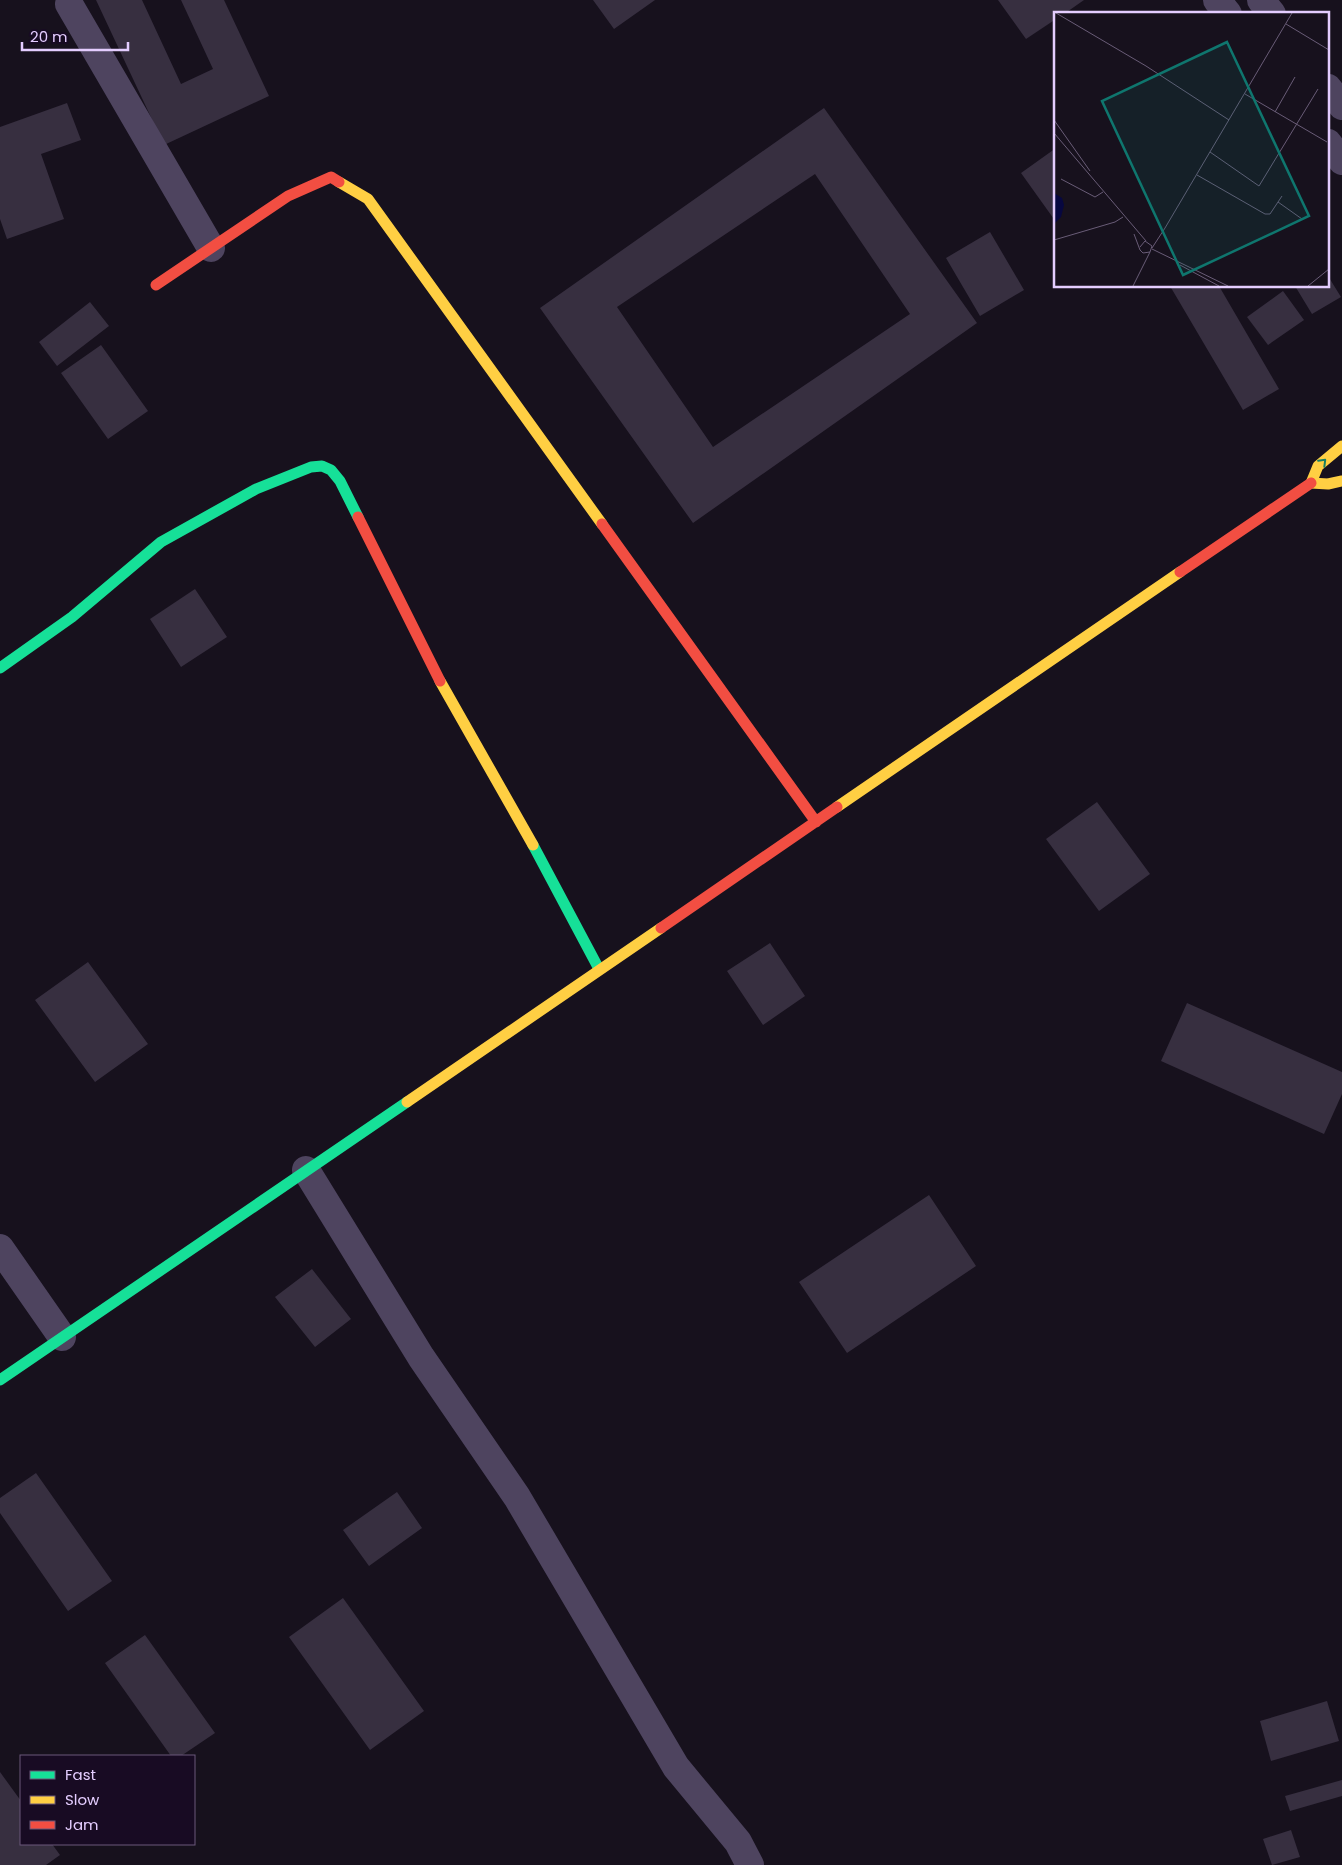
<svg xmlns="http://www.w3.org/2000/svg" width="1342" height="1865" viewBox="0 0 1342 1865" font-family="Poppins,sans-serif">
<rect width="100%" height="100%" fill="#17111d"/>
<!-- building -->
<path fill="#372f40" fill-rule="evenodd" d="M96,0H142L181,84L213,69L181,0H224L269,96L164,145Z
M593,0H655L614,29Z
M998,0H1084L1064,14H1056V19L1026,39Z
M67,103L81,140L41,154L64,219L7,239L0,219V127Z
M824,108L977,323L693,523L540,308ZM815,174L910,314L713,447L617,307Z
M1056,148V222L1021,173Z
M990,232L1024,290L980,316L946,258Z
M1328,276L1341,297L1312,314L1295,286H1328Z
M1170,286H1219L1279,389L1243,410Z
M1283,291L1304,320L1268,345L1247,317Z
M90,302L109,326L57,366L39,342Z
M101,345L148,411L108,439L61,373Z
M195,589L227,637L181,667L150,619Z
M1097,802L1150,874L1099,911L1046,839Z
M770,943L805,996L763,1025L727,971Z
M88,962L148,1044L95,1082L35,1000Z
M1187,1003L1342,1072V1094L1324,1134L1161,1061Z
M929,1195L976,1266L847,1353L799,1282Z
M312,1269L351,1319L315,1347L275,1297Z
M36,1473L112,1581L68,1611L0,1513V1498Z
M397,1492L422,1528L369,1566L343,1530Z
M343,1598L424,1711L370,1750L289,1637Z
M145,1635L215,1733L181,1756H171L105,1663Z
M1327,1701L1339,1741L1271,1761L1260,1721Z
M0,1772L21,1801V1844H52L60,1855L46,1865H0Z
M1342,1780V1796L1290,1811L1285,1796Z
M1291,1830L1300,1857L1272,1865L1263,1839Z"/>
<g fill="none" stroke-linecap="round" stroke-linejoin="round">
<!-- street -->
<path stroke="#4e445f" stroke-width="28" d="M1217,0L1228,14
M1261,0L1272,14
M69,4L211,248
M1328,88L1342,106
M1328,143L1342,161
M306,1170L421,1357L517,1497L676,1767L738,1842L750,1865
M0,1248L62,1337"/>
<!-- fast -->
<path stroke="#16e098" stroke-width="11" d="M0,668L72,617L161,542L256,489L311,467L322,466L331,470L340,481L358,517
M533,845L599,969
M0,1380L407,1102"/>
<!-- slow -->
<path stroke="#ffcf43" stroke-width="11" d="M339,182L368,199L602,524
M1342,446L1318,466L1311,483L1328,484L1342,481
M440,681L533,845
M837,807L1180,572
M407,1102L661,928"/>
<!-- jam -->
<path stroke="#f24e42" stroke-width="11" d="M156,285L288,196L331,177L339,182
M358,517L440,681
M602,524L816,822
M1180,572L1311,483
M661,928L837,807"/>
</g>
<!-- one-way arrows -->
<defs><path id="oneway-chevron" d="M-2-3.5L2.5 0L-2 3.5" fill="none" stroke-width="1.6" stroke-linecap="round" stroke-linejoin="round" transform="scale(1.25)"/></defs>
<use stroke="#178063" href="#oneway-chevron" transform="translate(1323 462) rotate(-45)"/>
<!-- overview -->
<g transform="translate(1054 12)">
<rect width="275" height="275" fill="#17111d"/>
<path d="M0,181L8,186L10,193L7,205L0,212Z" fill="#070740"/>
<path fill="none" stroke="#695c77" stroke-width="1" d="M2,1L92,54L175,108M232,12L275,38M191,82L273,130M221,100L241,65M0,108L36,159M0,121L92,229M156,140L205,174L264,77M143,163L211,202H216L228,184M7,167L41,185L49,180M224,190L248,207M111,216L238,1M80,222L86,238L89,241L96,240L98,234L91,229L86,235M0,228L61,210L69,205M98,236L111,216M98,237L174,274M126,253L165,274M79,274L96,240M254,274L275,257"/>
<path fill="#0f766e" fill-opacity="0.15" stroke="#0f766e" stroke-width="2.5" d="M173,30L255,204L129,263L48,89Z"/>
<rect width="275" height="275" fill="none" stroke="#e4cdff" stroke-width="2.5"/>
</g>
<!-- legend -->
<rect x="20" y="1755" width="175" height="90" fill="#180b23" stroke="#6a597b"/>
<rect x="30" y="1771" width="25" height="8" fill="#16e098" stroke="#6a597b"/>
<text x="65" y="1780" font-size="15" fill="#e4cdff">Fast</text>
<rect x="30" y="1796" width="25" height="8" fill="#ffcf43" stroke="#6a597b"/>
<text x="65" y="1805" font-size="15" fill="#e4cdff">Slow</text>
<rect x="30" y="1821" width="25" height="8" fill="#f24e42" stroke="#6a597b"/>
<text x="65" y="1830" font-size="15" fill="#e4cdff">Jam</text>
<!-- scale -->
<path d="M22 42v8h106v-8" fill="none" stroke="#e4cdff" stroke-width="2.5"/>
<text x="30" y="42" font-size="15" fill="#e4cdff" stroke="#180b23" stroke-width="4" paint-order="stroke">20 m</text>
</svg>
